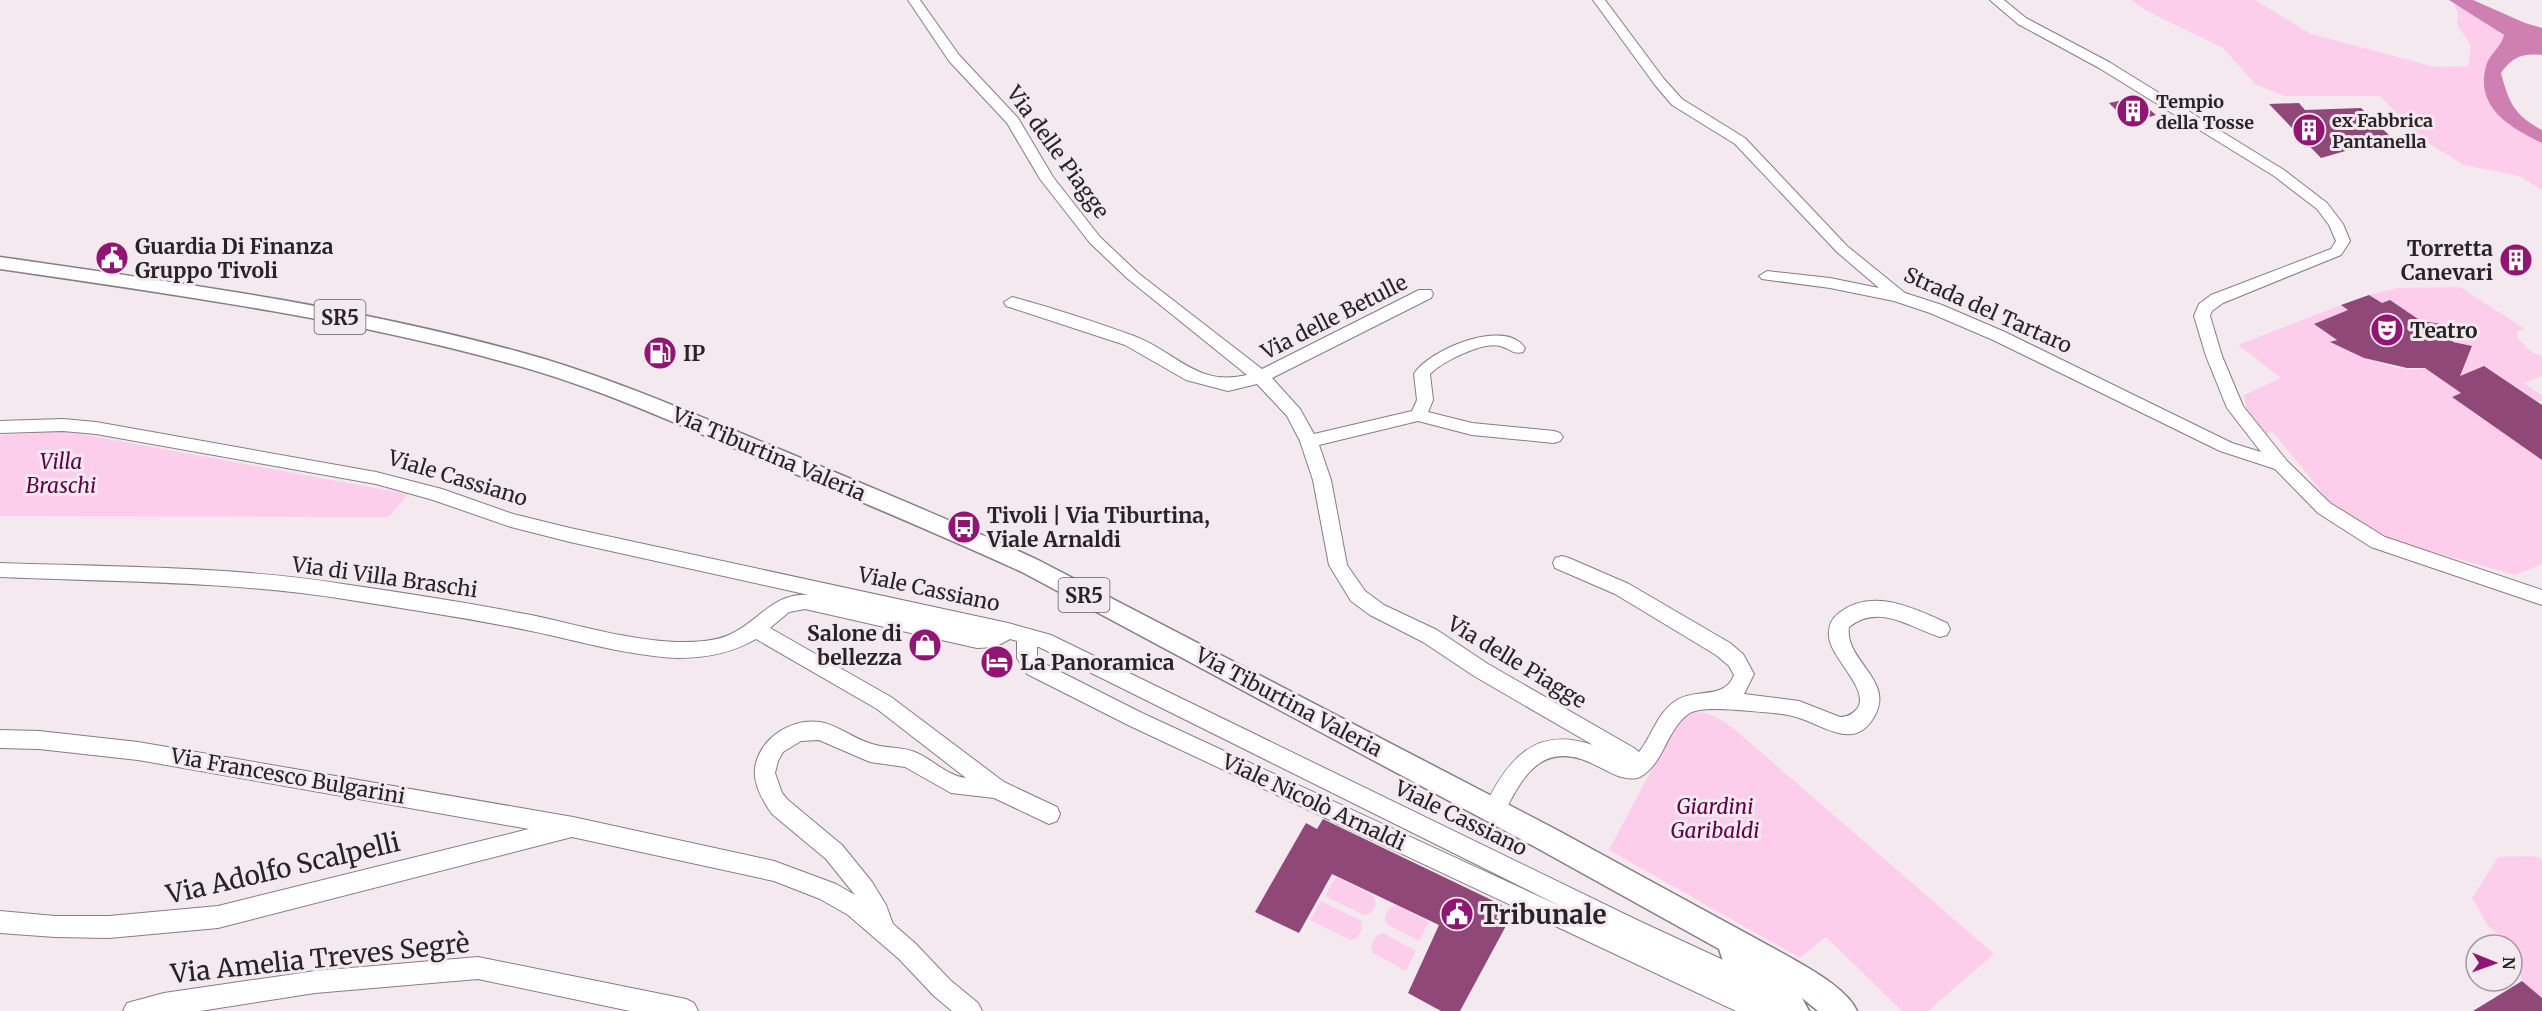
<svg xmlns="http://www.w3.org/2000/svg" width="2542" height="1011" viewBox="0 0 2542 1011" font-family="Merriweather,serif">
<rect width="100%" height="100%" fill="#f3e9ef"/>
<!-- green -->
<path fill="#fdceeb" d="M2131,0H2255L2311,34L2435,67L2468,66L2471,46L2457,24L2458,12L2454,5H2459L2504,36C2500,49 2489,57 2485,71L2526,135L2542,143V190L2519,176L2464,165L2420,138L2380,96H2284L2255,84L2223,48L2147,11Z
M2460,287L2525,329L2517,331V338L2533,353L2542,356V376L2524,383L2542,395V400L2538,402L2484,366L2445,382L2461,393L2452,397L2542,460V564L2515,575L2412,546L2367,529L2328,500L2273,432L2265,434C2254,421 2245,412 2244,395L2281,378L2238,345L2341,305L2349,311L2314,324L2337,340L2331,343C2358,355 2399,375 2429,368C2443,364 2456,358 2469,353L2472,346L2452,341L2449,325L2421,321L2390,300L2382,303L2369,295L2398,288Z
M65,431L408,494L389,517L0,516V435Z
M1690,712C1709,712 1718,717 1733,728L1994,954L1928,1011H1902L1826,937L1800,958L1609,850L1673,729L1681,716Z
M2534,856L2542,860V998L2522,981L2514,947L2488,926L2472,898L2498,857Z
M1336,877L1374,896L1376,904L1371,913L1364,915L1325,896Z
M1321,901L1361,921L1362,929L1357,938L1350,940L1310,920Z
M1396,905L1429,922L1419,941L1386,924L1385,917L1389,908Z
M1383,933L1416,951L1406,971L1373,953L1371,946L1376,936Z"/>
<!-- water -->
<path fill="#ce80b3" d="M2449,0H2473L2525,23L2542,28V55C2522,53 2512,57 2501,73C2509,103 2514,115 2542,130V143C2509,127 2473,106 2487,63C2491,53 2501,47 2504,35Z"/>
<!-- building -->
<path fill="#904879" d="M2123,100L2142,103L2156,115L2139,120L2121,115L2109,103Z
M2299,103L2305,110L2361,108L2392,138L2356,139L2363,146L2321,158L2269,104Z
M2369,295L2382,303L2390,300L2421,321L2449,325L2453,342L2472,346L2460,376L2484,366L2542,405V460L2452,397L2461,393L2425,368H2407L2364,358L2330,342L2337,340L2314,324L2348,310L2341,305Z
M1323,819L1502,905L1496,918L1507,924L1460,1011H1441L1408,993L1439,925L1332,874L1299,933L1255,912L1306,823L1317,829Z
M2522,981L2542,998V1011H2473Z"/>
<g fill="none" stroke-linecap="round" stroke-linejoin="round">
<defs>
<path id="minor" d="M908,0H920L959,55L1018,118L1053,177L1100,237L1138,273L1262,369L1419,290H1431L1433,294L1431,298L1272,378L1300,409L1314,434L1412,411L1417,400L1414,374C1428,350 1505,317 1525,348L1523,352C1513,355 1509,348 1500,346C1483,341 1442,362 1430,374L1433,400L1428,412L1472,423L1554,431L1560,433L1563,437L1560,441L1554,443L1472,435L1418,421L1319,445L1331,480L1347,565L1365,591L1384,605L1437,630L1488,664L1634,748L1639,752C1652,736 1658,711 1677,700C1696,688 1725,700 1734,675L1729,666L1716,655L1615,594L1555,568L1553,563L1555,558L1562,556L1569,558L1629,584L1730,643L1743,654L1754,674L1744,694L1799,701L1840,717C1847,717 1851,715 1856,710C1873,692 1831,659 1829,637C1828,627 1831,619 1839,613C1872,587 1914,608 1947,623L1950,629L1947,635L1940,637C1909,627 1879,603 1849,627C1844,661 1896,680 1874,717C1855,750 1826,727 1802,719C1789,714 1775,713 1762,712C1746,711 1702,705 1690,713C1677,721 1670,737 1663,750C1658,760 1651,771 1640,777C1632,780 1625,778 1618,776C1605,771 1594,763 1581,759C1536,745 1519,784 1502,817L1494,820L1486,817L1483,810C1507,760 1534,725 1593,745L1474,676L1423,642L1370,615L1351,601L1329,565L1313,480L1300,441L1287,416L1257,384L1228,391L1186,380L1125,345L1006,306L1004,302L1012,297C1053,308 1095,322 1134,336C1177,352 1196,387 1247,375L1128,279L1090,243L1040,179L1007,123L949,61Z
M1593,0H1605L1664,79L1682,99L1745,138L1847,246L1905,293L1942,305L2005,332L2232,443L2261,452L2227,408L2206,356L2194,316L2199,304L2211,295L2331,249L2336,241L2329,225L2317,209L2274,176L2099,68L2018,24L1990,0H2004L2026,18L2109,62L2284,170L2327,203L2343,224L2350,241L2341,255L2223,303L2212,311L2210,316L2222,356L2243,406L2287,461L2330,503L2385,537L2542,590V605L2371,547L2318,513L2275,469L2220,451L1993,340L1930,313L1894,301L1830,288L1762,279L1759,276L1767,271L1830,278L1879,288L1837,252L1735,144L1672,105L1655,85Z
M63,419L96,422L376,472L442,489L513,514L570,528L1008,623L1051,635L1637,920L1773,983L1777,991L1773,999L1768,1001L1774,1011H1736L1128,725L1027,674L1017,658V641L1010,639L995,647L977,648L805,609L789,612L770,628L891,697L1004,782L1057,807L1060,814L1057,821L1049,824L994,798L951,793L905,767L870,762L819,740L801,741L783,752L778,761L775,773L782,793L788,800L842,845L872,882L886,905L893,924L915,943L950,980L978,1003L982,1011H952L934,996L899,959L848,915L820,899L774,881L572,837L218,928L109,938L55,937L0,933V911L55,916H109L218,906L529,829L138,760L39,749L0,748V730L39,731L138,742L573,817L774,861L836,884L855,895L826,859L772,814C762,800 751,780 756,763C763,736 793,718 820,722C838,725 854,739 872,744C886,749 903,746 917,753C933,760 948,776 966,778L877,709L756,639C732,653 706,658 678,658C628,656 580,641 531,631C469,618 406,609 344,599C230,581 114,582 0,577V563C114,567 230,566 343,584C406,593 469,603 531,615C579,625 627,640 677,642C694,642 715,642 731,634C759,621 774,592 809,595L570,542L511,527L433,500L376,484L96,434L63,431L0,433V421ZM1037,647H1039L1562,907L1142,713L1041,662L1037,656Z
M478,957L686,999L694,1003L698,1011H630L478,979L315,993L200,1011H123L127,1003L164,993L315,971Z"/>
<path id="major" d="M0,257C173,282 347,305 516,351C602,374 684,410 767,444C858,482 949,519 1038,560L1557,830L1786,955C1808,968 1847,988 1857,1011H1818L1802,998L1809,1011H1773L1723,961L1719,949L1537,848L1022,572C932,531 841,493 750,455C671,421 591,385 508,363C341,317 171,294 0,269Z"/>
</defs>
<!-- minor casing -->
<use href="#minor" stroke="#867d82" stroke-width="2"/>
<!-- major casing -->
<use href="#major" stroke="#867d82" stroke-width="3"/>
<!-- minor -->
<use href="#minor" fill="#fff" fill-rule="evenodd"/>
<!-- major -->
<use href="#major" fill="#fff" fill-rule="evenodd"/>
</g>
<!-- icons -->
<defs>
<symbol id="building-disc" viewBox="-11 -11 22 22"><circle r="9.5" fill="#911572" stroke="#f3e9ef"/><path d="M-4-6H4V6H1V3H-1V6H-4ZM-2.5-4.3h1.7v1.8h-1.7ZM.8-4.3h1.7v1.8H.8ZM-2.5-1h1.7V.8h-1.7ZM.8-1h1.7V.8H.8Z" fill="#fff"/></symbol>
<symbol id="civic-disc" viewBox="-11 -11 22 22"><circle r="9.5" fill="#911572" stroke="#f3e9ef"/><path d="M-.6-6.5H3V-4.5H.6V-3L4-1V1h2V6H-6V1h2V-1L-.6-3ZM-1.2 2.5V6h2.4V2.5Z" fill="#fff"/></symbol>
<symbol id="theatre-disc" viewBox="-11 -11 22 22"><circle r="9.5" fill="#911572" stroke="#f3e9ef"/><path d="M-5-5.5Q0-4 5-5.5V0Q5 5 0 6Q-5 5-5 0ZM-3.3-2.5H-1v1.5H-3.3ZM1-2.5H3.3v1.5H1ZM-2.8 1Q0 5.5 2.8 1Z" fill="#fff"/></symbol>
<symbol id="fuel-disc" viewBox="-11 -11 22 22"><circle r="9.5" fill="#911572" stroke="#f3e9ef"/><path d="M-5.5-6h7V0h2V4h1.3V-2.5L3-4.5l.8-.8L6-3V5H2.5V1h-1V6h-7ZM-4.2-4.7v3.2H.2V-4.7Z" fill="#fff"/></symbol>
<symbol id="bus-disc" viewBox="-11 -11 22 22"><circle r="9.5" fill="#911572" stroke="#f3e9ef"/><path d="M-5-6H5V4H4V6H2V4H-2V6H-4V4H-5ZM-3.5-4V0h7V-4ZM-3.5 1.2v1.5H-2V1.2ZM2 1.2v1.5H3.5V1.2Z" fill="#fff"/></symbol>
<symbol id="shop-disc" viewBox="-11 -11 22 22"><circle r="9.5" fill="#911572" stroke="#f3e9ef"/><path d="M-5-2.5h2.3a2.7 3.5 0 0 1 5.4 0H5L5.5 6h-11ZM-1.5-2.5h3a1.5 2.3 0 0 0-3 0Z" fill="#fff"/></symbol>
<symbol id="hotel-disc" viewBox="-11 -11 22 22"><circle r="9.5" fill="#911572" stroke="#f3e9ef"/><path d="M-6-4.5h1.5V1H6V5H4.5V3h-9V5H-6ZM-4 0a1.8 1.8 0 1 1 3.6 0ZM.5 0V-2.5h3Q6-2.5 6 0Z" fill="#fff"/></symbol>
</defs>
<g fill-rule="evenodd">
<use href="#building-disc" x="2114" y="92" width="38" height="38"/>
<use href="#building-disc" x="2290" y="111" width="38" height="38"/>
<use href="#civic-disc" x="93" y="239" width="38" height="38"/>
<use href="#building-disc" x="2497" y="241" width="38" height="38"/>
<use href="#theatre-disc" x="2368" y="311" width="38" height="38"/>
<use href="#fuel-disc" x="641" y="334" width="38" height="38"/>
<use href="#bus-disc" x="945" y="508" width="38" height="38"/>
<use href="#shop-disc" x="906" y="626" width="38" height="38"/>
<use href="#hotel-disc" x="978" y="643" width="38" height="38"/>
<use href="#civic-disc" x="1438" y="895" width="38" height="38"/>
</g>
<g text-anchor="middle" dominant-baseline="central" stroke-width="6" stroke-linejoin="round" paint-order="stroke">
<!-- far-poi labels -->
<g font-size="18" font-weight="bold" fill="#282426" stroke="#f3e9ef" text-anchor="start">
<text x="2156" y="101">Tempio<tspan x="2156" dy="21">della Tosse</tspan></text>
<text x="2332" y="120">ex Fabbrica<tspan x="2332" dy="21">Pantanella</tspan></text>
</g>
<!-- shield labels -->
<g fill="#f3e9ef" stroke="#655f62" stroke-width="1.5">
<rect x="314.5" y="300" width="51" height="34" rx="4.5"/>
<rect x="1058.5" y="578" width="51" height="34" rx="4.5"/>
</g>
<g font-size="20" font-weight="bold" fill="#282426">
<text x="340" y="317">SR5</text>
<text x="1084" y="595">SR5</text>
</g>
<!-- street labels -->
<g font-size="21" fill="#282426" stroke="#f3e9ef">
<text transform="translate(1058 152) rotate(54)">Via delle Piagge</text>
<text transform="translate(1988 310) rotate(24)">Strada del Tartaro</text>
<text transform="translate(1334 317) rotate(-27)">Via delle Betulle</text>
<text transform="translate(769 454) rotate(23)">Via Tiburtina Valeria</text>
<text transform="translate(458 478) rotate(17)">Viale Cassiano</text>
<text transform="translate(385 577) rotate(8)">Via di Villa Braschi</text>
<text transform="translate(929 589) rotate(12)">Viale Cassiano</text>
<text transform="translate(1517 662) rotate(31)">Via delle Piagge</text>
<text transform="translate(1289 702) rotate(28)">Via Tiburtina Valeria</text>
<text transform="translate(288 776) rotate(10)">Via Francesco Bulgarini</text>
<text transform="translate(1314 802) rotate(25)">Viale Nicolò Arnaldi</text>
<text transform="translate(1461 818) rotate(26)">Viale Cassiano</text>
</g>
<!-- poi labels -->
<g font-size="21" font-weight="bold" fill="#282426" stroke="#f3e9ef" text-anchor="start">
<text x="135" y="246">Guardia Di Finanza<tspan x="135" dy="24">Gruppo Tivoli</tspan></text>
<text x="2493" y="248" text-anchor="end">Torretta<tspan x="2493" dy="24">Canevari</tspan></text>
<text x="2410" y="330">Teatro</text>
<text x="683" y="353">IP</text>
<text x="987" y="515">Tivoli | Via Tiburtina,<tspan x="987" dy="24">Viale Arnaldi</tspan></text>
<text x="902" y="633" text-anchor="end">Salone di<tspan x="902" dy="24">bellezza</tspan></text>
<text x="1020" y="662">La Panoramica</text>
</g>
<!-- park labels -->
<g font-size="21" font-style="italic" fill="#61004a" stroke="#f3e9ef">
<text x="61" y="461">Villa<tspan x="61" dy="24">Braschi</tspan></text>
<text x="1715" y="806">Giardini<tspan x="1715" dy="24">Garibaldi</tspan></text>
</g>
<!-- near-street labels -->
<g font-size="26" fill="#282426" stroke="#f3e9ef">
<text transform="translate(283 868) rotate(-13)">Via Adolfo Scalpelli</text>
<text transform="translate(320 958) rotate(-6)">Via Amelia Treves Segrè</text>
</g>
<!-- near-poi labels -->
<g font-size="26" font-weight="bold" fill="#282426" stroke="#f3e9ef" text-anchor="start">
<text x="1480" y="914">Tribunale</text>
</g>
</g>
<!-- north arrow -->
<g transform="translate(2494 963) rotate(91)"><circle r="28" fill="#f3e9ef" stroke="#a29a9f" stroke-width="1.5"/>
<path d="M0-4.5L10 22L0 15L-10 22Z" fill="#911572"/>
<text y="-9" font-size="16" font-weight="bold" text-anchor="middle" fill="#282426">N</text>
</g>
</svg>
